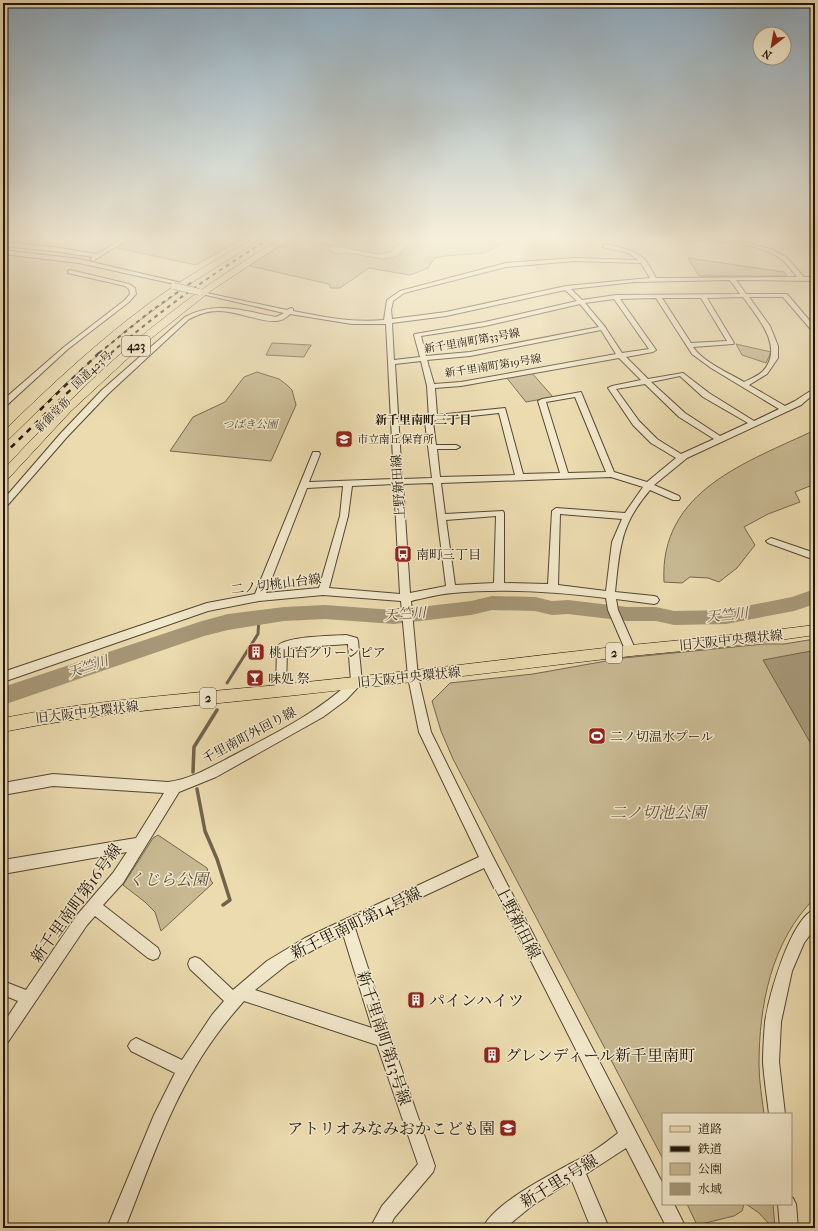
<svg xmlns="http://www.w3.org/2000/svg" width="818" height="1231" viewBox="0 0 818 1231" font-family="'IM FELL French Canon','Noto Serif JP',serif">
<rect width="100%" height="100%" fill="#ebdbaf"/>
<filter id="stains"><feTurbulence type="fractalNoise" baseFrequency=".005" numOctaves="4"/><feColorMatrix values="0 0 0 0 .2 0 0 0 0 .09 0 0 0 0 .02 0 0 0 .5 -.17"/></filter>
<radialGradient id="worn" r=".72"><stop offset=".6" stop-color="#630" stop-opacity="0"/><stop offset="1" stop-color="#630" stop-opacity=".3"/></radialGradient>
<!-- green -->
<path fill="#c8b993" stroke="#74664e" d="M133,238H244L196,265L117,248Z
M293,238H305L300,241L332,247L329,250L337,254L348,253L383,259L396,257L416,238H506L504,243L484,253L444,256L435,258L428,268L410,275L369,268L340,288H331L329,284L250,266L251,264Z
M308,238H405L390,252L378,254L304,240Z
M688,258L784,272L787,276H699Z
M272,343L311,345V346L309,348L304,357L266,355Z
M736,344L771,352L766,363L742,355Z
M257,372L279,379L287,385L292,390L296,405L271,461L170,451L193,417L225,402L244,377Z
M531,372L553,397L526,402L506,377Z
M815,430V484L795,492L800,502L768,514L744,527L755,545L737,568L719,582L708,578L690,577L682,583L664,582C659,490 748,462 815,430Z
M815,639V898C771,941 759,1006 759,1065C759,1081 762,1098 764,1114H663V1159L453,759L441,731L432,701L450,683L533,674L623,658L764,644H784Z
M158,835L207,868L211,881L213,883L161,931L155,912L145,902L123,885L153,838Z
M687,1204H744L742,1211L734,1216L697,1225Z
M746,1204H773L775,1228H773L759,1213Z"/>
<!-- water -->
<path fill="#a69777" stroke="#70634b" d="M811,651H815V751L763,660Z"/>
<g fill="none" stroke-linecap="round" stroke-linejoin="round">
<!-- stream-far2 -->
<path stroke="#70634b" stroke-width="2" d="M167,243L178,239"/>
<!-- stream-far1 -->
<path stroke="#70634b" stroke-width="3" d="M227,683L258,634L259,618"/>
<!-- stream -->
<path stroke="#70634b" stroke-width="3.5" d="M193,772L194,747L217,710
M197,789L205,831L217,859L230,900L223,905"/>
<!-- river -->
<path fill="#a69777" fill-rule="evenodd" d="M815,589V604L794,611L726,624L674,625L656,621H627L568,614L552,615L535,611L492,610L471,615L394,624L325,619L284,621L228,630L204,636L3,705V687L202,621L228,614L284,607L325,605L394,610L471,601L492,596L535,597L552,601L568,600L627,607H656L674,611L726,610L792,597Z"/>
<defs>
<path id="minor" d="M124,238H130L93,261L90,259L93,257L53,251L3,246V242L53,247L97,254Z
M690,238H725L771,249L786,257L804,277H815V281L736,280L746,294H787L815,327V333L813,332L783,297H749L770,326L778,346V358L767,374L749,385L785,406L795,401L815,388V393L801,405L687,458L654,485L679,496L680,498L679,500H673L650,490C637,505 626,523 622,542C618,558 617,575 615,592L654,596L657,597L659,600L657,603L654,604L616,599L618,610L636,651L635,654L631,655L627,654L608,610L606,598C555,592 504,588 453,593C439,594 424,598 411,601L418,677L431,732L492,855L663,1184V1204H674L686,1228H667L626,1148L586,1174L609,1228H591L572,1181L533,1205L505,1228H483C494,1201 564,1168 590,1153C600,1147 609,1140 618,1133L484,868L355,928L391,1039L435,1166L433,1172L394,1218L389,1228H370L382,1206L418,1164L377,1045L244,1001C228,1019 214,1037 202,1056C168,1109 148,1170 125,1228H107L154,1115L175,1073L131,1051L128,1046L131,1041L136,1038L182,1060L212,1015L224,1001L190,969L188,964L190,959L195,957L200,959L233,990L267,961L305,938L479,857L419,732L408,677L401,601L323,595L259,601L208,611L3,682V672L207,603L255,594L313,452H319L320,454L309,482L394,479L386,324H352L290,314C286,318 282,321 276,321C260,322 237,311 218,311C207,311 199,314 189,319L108,394L67,437L6,507L3,508V500L61,433L102,390L185,317C217,300 243,311 276,317L284,313L197,293V291L287,310L291,308L293,309V311C323,317 354,323 384,320L387,300L400,291L506,263L575,258L638,260L628,253L603,247V245L605,244C619,247 637,250 646,261C649,265 653,273 656,278L797,277C792,271 787,263 781,259C759,243 718,240 692,240ZM575,261L641,263L650,278L566,286L446,312L392,319L391,310L393,301L404,293L506,267ZM730,280L740,294L616,295L582,300L571,289L634,282ZM565,290L577,301L485,322L415,334L414,335L420,357L394,360L392,323L446,316ZM743,297C757,317 785,347 763,371C758,376 750,379 744,382C729,373 703,362 693,347L733,344L734,343L707,298ZM656,298L692,354L711,368L779,409L754,421L709,393L683,373L648,379L626,357L653,352L656,350L620,299ZM662,298H701L727,341L691,343ZM614,299L649,349L622,353L605,327L585,303ZM580,304L599,327L470,352L426,356L421,336L485,326ZM601,330L616,354L461,382L434,384L427,360L470,356ZM619,358L641,380L612,386L608,388L633,425L651,443L676,458L647,482L614,472L581,392L542,399L538,401L560,473L523,474L505,408L437,415L435,388L461,386ZM421,361L427,386L429,418L425,422L432,478L402,479L395,364ZM680,376L703,397L748,423L720,436L685,413L651,382ZM645,384L679,417L714,439L681,454L657,439L639,421L616,389ZM575,397L606,472L568,473L546,402ZM499,413L515,475L440,477L437,449H456L460,447L456,445H436L433,422L435,420ZM611,477L643,487L625,513L556,508L552,511L548,584L504,583V513L503,511L445,514L441,483ZM433,483L446,586L410,593L403,484ZM394,484L400,594L329,588L348,516L352,486ZM343,486L340,516L319,588L266,593L307,488ZM560,514L622,519L612,542L606,591L558,585ZM496,516L494,583L455,585L446,520ZM343,934L372,1028L255,990L289,963Z
M3,250L79,259L182,283L179,285L79,263L3,254Z
M70,270L129,284L135,288L136,294L129,302L68,349L6,406H3V400L64,347L125,300L130,294L129,289L125,286L68,273V271Z
M771,538L815,553V560L768,543L766,541Z
M346,635L357,638L358,641L362,683L346,700L323,717L216,777L179,792L123,883L103,905L158,948L160,953L158,958L153,960L148,958L95,916L87,925L8,1042L3,1045V1024L18,1001L3,995V981L26,990L77,915L113,873L127,852L3,874V860L136,838L164,793L53,786L3,795V783L53,774L168,782C193,779 216,764 238,753C278,732 318,712 351,681L348,644L290,648L287,649L286,690L285,693L281,695L277,693L276,690L277,647C282,636 333,636 346,635Z
M815,909V928L804,943L792,971L781,1022L779,1062L785,1114H769C767,1097 764,1079 763,1062C763,1049 764,1035 765,1022C769,996 790,919 815,909Z
M791,1197L793,1198L796,1204L798,1228H780L778,1204H791Z"/>
<path id="major" d="M815,625V635C754,644 693,650 631,656C520,669 408,683 297,695C199,706 99,712 3,732V718C99,699 199,693 297,683C408,672 520,657 631,645C693,639 754,633 815,625Z"/>
<path id="highway" d="M254,238H263L191,283L126,330L66,383L7,441L3,443V432C50,386 98,341 151,302C184,278 219,258 254,238Z
M282,238H291L212,290L139,348L71,411L7,480L3,481V470C55,414 109,360 169,314C205,286 243,261 282,238Z"/>
</defs>
<!-- minor casing -->
<use href="#minor" stroke="#534632" stroke-width="2"/>
<!-- major casing -->
<use href="#major" stroke="#201409" stroke-width="1"/>
<!-- highway casing -->
<use href="#highway" stroke="#201409" stroke-width="1"/>
<!-- minor -->
<use href="#minor" fill="#f2e8cb" fill-rule="evenodd"/>
<!-- major -->
<use href="#major" fill="#ebdbaf" fill-rule="evenodd"/>
<!-- highway -->
<use href="#highway" fill="#ebdbaf" fill-rule="evenodd"/>
<!-- rail-far1 -->
<path stroke="#201409" stroke-width="2" stroke-dasharray="4 4" stroke-linecap="butt" d="M99,353L151,311L192,282
M111,353C161,310 214,272 271,238"/>
<!-- rail -->
<path stroke="#201409" stroke-width="2.5" stroke-dasharray="5.5 5.5" stroke-linecap="butt" d="M40,410L100,352
M3,455L65,395L113,352"/>
<defs>
<path id="minor-bridge" d="M174,286L199,292"/>
</defs>
<!-- minor-bridge casing -->
<use href="#minor-bridge" stroke="#534632" stroke-width="7" stroke-linecap="butt"/>
<!-- minor-bridge -->
<use href="#minor-bridge" stroke="#f2e8cb" stroke-width="6"/>
</g>
<!-- sky -->
<linearGradient id="sky" x2="0" y2="1"><stop stop-color="#8da8bb"/><stop offset="0.58" stop-color="#f6efdb"/><stop offset="1" stop-color="#f6efdb" stop-opacity="0"/></linearGradient>
<rect width="818" height="410" fill="url(#sky)"/>
<!-- icons -->
<defs>
<symbol id="school-square" viewBox="-11 -11 22 22"><rect x="-9" y="-9" width="18" height="18" rx="4" fill="#8f2418" stroke="#f2e8cb"/><path d="M0-5L7-2L0 1L-7-2ZM-4 1L0 2.5L4 1V4Q0 6-4 4Z" fill="#fff"/></symbol>
<symbol id="bus-square" viewBox="-11 -11 22 22"><rect x="-9" y="-9" width="18" height="18" rx="4" fill="#8f2418" stroke="#f2e8cb"/><path d="M-5-6H5V4H4V6H2V4H-2V6H-4V4H-5ZM-3.5-4V0h7V-4ZM-3.5 1.2v1.5H-2V1.2ZM2 1.2v1.5H3.5V1.2Z" fill="#fff"/></symbol>
<symbol id="building-square" viewBox="-11 -11 22 22"><rect x="-9" y="-9" width="18" height="18" rx="4" fill="#8f2418" stroke="#f2e8cb"/><path d="M-4-6H4V6H1V3H-1V6H-4ZM-2.5-4.3h1.7v1.8h-1.7ZM.8-4.3h1.7v1.8H.8ZM-2.5-1h1.7V.8h-1.7ZM.8-1h1.7V.8H.8Z" fill="#fff"/></symbol>
<symbol id="bar-square" viewBox="-11 -11 22 22"><rect x="-9" y="-9" width="18" height="18" rx="4" fill="#8f2418" stroke="#f2e8cb"/><path d="M-6-5H6L.8 .8V4.5H3.5V6h-7V4.5H-.8V.8Z" fill="#fff"/></symbol>
<symbol id="stadium-square" viewBox="-11 -11 22 22"><rect x="-9" y="-9" width="18" height="18" rx="4" fill="#8f2418" stroke="#f2e8cb"/><path d="M0-5a6.5 5 0 1 0 0 10a6.5 5 0 1 0 0-10ZM-3.5-1.8h7v3.6h-7Z" fill="#fff"/></symbol>
</defs>
<g fill-rule="evenodd">
<use href="#school-square" x="334" y="429" width="20" height="20"/>
<use href="#bus-square" x="393" y="544" width="20" height="20"/>
<use href="#building-square" x="246" y="642" width="20" height="20"/>
<use href="#bar-square" x="245" y="668" width="20" height="20"/>
<use href="#stadium-square" x="587" y="726" width="20" height="20"/>
<use href="#building-square" x="406" y="990" width="20" height="20"/>
<use href="#building-square" x="482" y="1045" width="20" height="20"/>
<use href="#school-square" x="498" y="1118" width="20" height="20"/>
</g>
<g text-anchor="middle" dominant-baseline="central" stroke-width="3" stroke-linejoin="round" paint-order="stroke">
<!-- far-street labels -->
<g font-size="11" fill="#201409" stroke="#f2e8cb">
<text transform="translate(472 341) rotate(-10)">新千里南町第33号線</text>
<text transform="translate(493 366) rotate(-9)">新千里南町第19号線</text>
<text transform="translate(92 370) rotate(-43)">国道423号</text>
<text transform="translate(53 415) rotate(-45)">新御堂筋</text>
</g>
<!-- far-park labels -->
<g font-size="11" font-style="italic" fill="#5b4e39" stroke="#f2e8cb">
<text x="250" y="424">つばき公園</text>
</g>
<!-- far-poi labels -->
<g font-size="11" fill="#201409" stroke="#f2e8cb" text-anchor="start">
<text x="357" y="439">市立南丘保育所</text>
</g>
<!-- shield labels -->
<g fill="#f2e8cb" stroke="#5f5443" stroke-width="1">
<rect x="122" y="336" width="28" height="20" rx="3"/>
<rect x="606" y="643" width="16" height="20" rx="3"/>
<rect x="200" y="688" width="16" height="20" rx="3"/>
</g>
<g font-size="12" font-weight="bold" fill="#201409">
<text x="136" y="346">423</text>
<text x="614" y="653">2</text>
<text x="208" y="698">2</text>
</g>
<!-- far-neighbourhood labels -->
<g font-size="12" font-weight="bold" fill="#201409" stroke="#f2e8cb">
<text x="423" y="420">新千里南町三丁目</text>
</g>
<!-- street labels -->
<g font-size="13" fill="#201409" stroke="#f2e8cb">
<text transform="translate(398 487) rotate(-94)">上野新田線</text>
<text transform="translate(276 584) rotate(-7)">二ノ切桃山台線</text>
<text transform="translate(731 640) rotate(-6)">旧大阪中央環状線</text>
<text transform="translate(409 677) rotate(-6)">旧大阪中央環状線</text>
<text transform="translate(87 712) rotate(-7)">旧大阪中央環状線</text>
<text transform="translate(249 735) rotate(-28)">千里南町外回り線</text>
</g>
<!-- poi labels -->
<g font-size="13" fill="#201409" stroke="#f2e8cb" text-anchor="start">
<text x="416" y="554">南町三丁目</text>
<text x="269" y="652">桃山台グリーンピア</text>
<text x="268" y="678">味処 祭</text>
<text x="610" y="736">二ノ切温水プール</text>
</g>
<!-- water labels -->
<g font-size="14" font-style="italic" fill="#5c4f3a" stroke="#f2e8cb">
<text transform="translate(405 614) rotate(-4)">天竺川</text>
<text transform="translate(727 615) rotate(-6)">天竺川</text>
<text transform="translate(88 667) rotate(-19)">天竺川</text>
</g>
<!-- near-park labels -->
<g font-size="16" font-style="italic" fill="#5b4e39" stroke="#f2e8cb">
<text x="658" y="812">二ノ切池公園</text>
<text x="168" y="879">くじら公園</text>
</g>
<!-- near-street labels -->
<g font-size="16" fill="#201409" stroke="#f2e8cb">
<text transform="translate(76 903) rotate(-54)">新千里南町第16号線</text>
<text transform="translate(518 922) rotate(63)">上野新田線</text>
<text transform="translate(356 923) rotate(-26)">新千里南町第14号線</text>
<text transform="translate(384 1038) rotate(72)">新千里南町第13号線</text>
<text transform="translate(559 1181) rotate(-31)">新千里5号線</text>
</g>
<!-- near-poi labels -->
<g font-size="16" fill="#201409" stroke="#f2e8cb" text-anchor="start">
<text x="429" y="1000">パインハイツ</text>
<text x="505" y="1055">グレンディール新千里南町</text>
<text x="495" y="1128" text-anchor="end">アトリオみなみおかこども園</text>
</g>
</g>
<!-- margin -->
<rect width="818" height="1231" fill="none" stroke="#ebdbaf" stroke-width="16"/>
<rect x="4" y="4" width="810" height="1223" fill="none" stroke="#201409" stroke-width="2"/>
<rect x="8" y="8" width="802" height="1215" fill="none" stroke="#201409"/>
<!-- legend -->
<rect x="662" y="1113" width="130" height="92" fill="#f2e8cb" stroke="#9e937d"/>
<rect x="670" y="1126" width="20" height="6" fill="#ebdbaf" stroke="#9e937d"/>
<text x="698" y="1133" font-size="12" fill="#201409">道路</text>
<rect x="670" y="1146" width="20" height="6" fill="#201409" stroke="#9e937d"/>
<text x="698" y="1153" font-size="12" fill="#201409">鉄道</text>
<rect x="670" y="1163" width="20" height="12" fill="#c8b993" stroke="#9e937d"/>
<text x="698" y="1173" font-size="12" fill="#201409">公園</text>
<rect x="670" y="1183" width="20" height="12" fill="#a69777" stroke="#9e937d"/>
<text x="698" y="1193" font-size="12" fill="#201409">水域</text>
<!-- north arrow -->
<g transform="translate(772 46) rotate(211)"><circle r="19" fill="#f2e8cb" stroke="#9e937d"/>
<path d="M0-3L7 15L0 10L-7 15Z" fill="#8f2418"/>
<text y="-6" font-size="11" font-weight="bold" text-anchor="middle" fill="#201409">N</text>
</g>
<rect width="100%" height="100%" filter="url(#stains)"/>
<rect width="100%" height="100%" fill="url(#worn)"/>
</svg>
